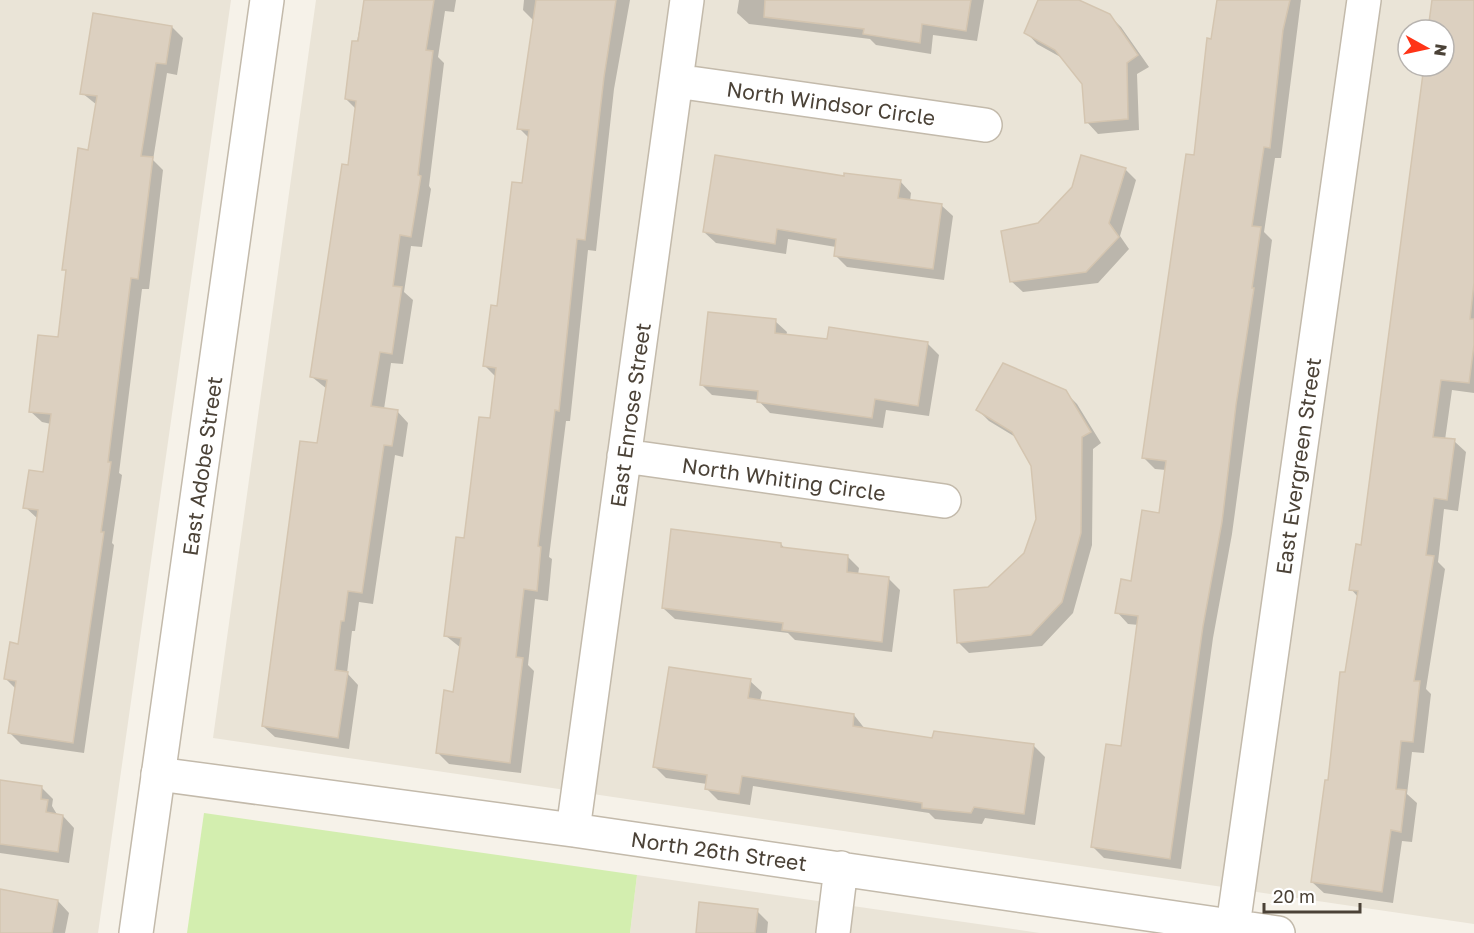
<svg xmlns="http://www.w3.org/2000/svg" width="1474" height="933" viewBox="0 0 1474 933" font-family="'Golos Text',sans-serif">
<rect width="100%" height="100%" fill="#f6f2e9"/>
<!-- residential -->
<path fill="#eae4d7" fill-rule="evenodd" d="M0,0H231L98,933H0Z
M316,0H1474V924L213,738ZM1408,30H1444V66H1408Z
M637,875L1040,933H630Z"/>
<!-- green -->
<path fill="#d3eeaf" d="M204,813L637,875L630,933H187Z"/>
<!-- shadow -->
<path fill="#0003" d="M365,0H456L454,12L445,11L438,57L444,63L429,186L431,189L422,247L411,246L404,292L413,300L403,364L391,363L384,409L397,411L408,423L403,457L395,455L373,604L359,602L355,631H352L347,673L358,685L349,749L275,737L263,726L327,389L312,377L349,166L356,109L346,99Z
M524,0H630L614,89L596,251L588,250L570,421H566L549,557L552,559L548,601L535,599L528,665L534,671L521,773L449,764L438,753L454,693L461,648L446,636L491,420L496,377L485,366L523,185L530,139L519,128L534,21L523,10Z
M739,0H984L977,41L933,35L931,54L876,45L870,39L749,24L737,13Z
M1040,0H1075L1109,15L1121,27L1149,67L1137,74L1139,130L1098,134L1087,122L1084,84L1064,59L1037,44L1026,32Z
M1218,0H1301L1281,158H1275L1264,232L1272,240L1232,534L1213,638L1181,869L1104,858L1093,847L1123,748L1139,625L1128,624L1117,612L1160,515L1166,470L1155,469L1143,457L1195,157Z
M1433,0H1474V393L1452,390L1445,440L1454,441L1466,452L1458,511L1444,509L1438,562L1445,569L1426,689L1431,694L1424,753L1412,752L1407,794L1417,803L1412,842L1402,841L1393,903L1324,893L1312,882L1358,597L1351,589L1362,546L1425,66H1444V30H1430Z
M172,27L183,38L177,75L167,73L153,160L163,170L149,289H142L119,473L122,475L112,543L114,545L84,753L21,744L10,733L16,689L6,679L19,645L38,519L25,507L44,474L51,424L42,422L30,411L59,339L67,272L64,269L97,105L82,93Z
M1125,169L1136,180L1120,236L1129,249L1098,283L1023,292L1011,281Z
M845,178L900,181L911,193L910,201L941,205L953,216L944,280L847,267L835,255L836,247L788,239L786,254L716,243L704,232Z
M775,321L787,332L786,336L828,340L927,343L939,355L929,416L886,410L883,428L770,413L758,400L712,395L701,384Z
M1065,392L1077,404L1101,443L1093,449L1092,545L1073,613L1042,646L969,653L958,642L989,588L1025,554L1037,519L1033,466L1017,438L989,421L977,409Z
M781,544L785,549L848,557L859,568L858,575L888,578L900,590L892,652L795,640L788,633L675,619L663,608Z
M750,681L762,692L760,701L854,715L865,729L934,740L1033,745L1045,757L1035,825L985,818L982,824L935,819L929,813L753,786L750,805L718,800L707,789V784L666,778L655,767Z
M0,782L42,788L53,799L52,806L58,816H63L74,828L69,863L0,853Z
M0,891L58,901L69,913L65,933H0Z
M757,911L768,922L767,933H698Z"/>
<!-- building -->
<path fill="#dcd0c0" stroke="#d4c5b0" stroke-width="1.5" d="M364,0H434L426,50L433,51L418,175L421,176L411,237L400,235L393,286L402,287L392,354L380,352L371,406L398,410L392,446L384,445L362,593L348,591L344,621H341L335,670L348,672L338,738L262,726L300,441L317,443L327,380L310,377L342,164L348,165L356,101L345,99L352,41H358Z
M536,0H616L604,77L585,240L577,239L559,411L555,410L538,546L541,547L537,591L524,589L516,657L523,658L510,763L436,753L444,690L453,692L461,638L444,636L456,537L464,538L479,417L490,418L496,368L483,366L491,305L497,306L512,182L522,183L529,130L517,129Z
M765,0H971L966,31L922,24L920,43L863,34L864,29L764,17Z
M1038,0H1079L1110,14L1138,55L1127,63L1128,119L1085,123L1082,84L1055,50L1024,33Z
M1217,0H1290L1283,30L1270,148L1264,147L1252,226L1261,227L1252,288H1254L1236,405L1222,522L1203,626L1170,859L1091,847L1106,744L1121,746L1138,616L1115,613L1121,579L1131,581L1142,510L1159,513L1166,461L1142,458L1186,154L1194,155L1207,38L1211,39Z
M1432,0H1474V283L1470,319H1474V345L1469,383L1441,380L1433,437L1455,439L1447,500L1434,498L1426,555L1434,556L1414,681H1420L1413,742L1401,741L1396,789L1406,790L1401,832L1391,830L1382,892L1311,882L1325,780H1328L1340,672H1345L1358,591L1349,590L1356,544L1361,545L1424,66H1444V30H1428Z
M93,13L172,26L166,64L156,63L141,156L153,157L138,279L131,278L108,462H111L101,532H104L73,743L8,733L16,681L4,679L10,642L18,644L38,510L23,508L29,470L43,472L51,414L29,412L38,335L58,337L66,270H62L78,148L88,150L97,96L80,94Z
M715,155L844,176V173L901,180L898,198L942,204L933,269L834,256L836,239L777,229L775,244L703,232Z
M1081,155L1126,168L1109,223L1119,237L1086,272L1010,282L1001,231L1038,223L1072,187Z
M708,312L776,319L775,333L827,339L829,327L928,342L918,406L875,399L872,418L757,402L758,391L700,385Z
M1003,363L1066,390L1091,432L1082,437L1081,533L1062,602L1031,635L957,643L954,590L988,587L1024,553L1036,519L1031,466L1012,432L976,410Z
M671,529L781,543V547L848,555L847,572L889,577L882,642L782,630L783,623L662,608Z
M669,667L751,679L748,698L854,714L853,726L932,738L934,731L1034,744L1024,814L974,807L971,813L922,808V803L742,776L739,794L705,789L707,775L653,767Z
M0,780L42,786L41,799L48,800L46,812L63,815L58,852L0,844Z
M0,889L58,900L52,933H0Z
M699,902L758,909L755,933H696Z"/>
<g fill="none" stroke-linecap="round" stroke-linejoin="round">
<defs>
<path id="minor" d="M676,81L985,125
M624,456L944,501
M158,774L573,830L1278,933
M573,830L687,0
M833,933L841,868
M1232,933L1364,0"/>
<path id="tertiary" d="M136,933L267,0"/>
</defs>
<!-- minor casing -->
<use href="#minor" stroke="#c3baab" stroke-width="36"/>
<!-- tertiary casing -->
<use href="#tertiary" stroke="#c3baab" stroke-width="36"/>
<!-- minor -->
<use href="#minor" stroke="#fff" stroke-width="33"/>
<!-- tertiary -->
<use href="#tertiary" stroke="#fff" stroke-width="33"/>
</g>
<g text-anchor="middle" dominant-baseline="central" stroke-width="5" stroke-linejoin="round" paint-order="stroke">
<!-- street labels -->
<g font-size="21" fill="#4b4237" stroke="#fff">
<text transform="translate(831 103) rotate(8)">North Windsor Circle</text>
<text transform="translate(630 415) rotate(-82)">East Enrose Street</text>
<text transform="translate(202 466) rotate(-82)">East Adobe Street</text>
<text transform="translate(1298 466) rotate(-82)">East Evergreen Street</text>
<text transform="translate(784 479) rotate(8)">North Whiting Circle</text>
<text transform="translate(719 851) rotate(8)">North 26th Street</text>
</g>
</g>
<!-- north arrow -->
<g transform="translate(1426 48) rotate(98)"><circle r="28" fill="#ffffff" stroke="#b7b3af" stroke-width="1.5"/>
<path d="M0-4.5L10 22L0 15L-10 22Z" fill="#ff3417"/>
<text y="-9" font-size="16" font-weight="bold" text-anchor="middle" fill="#4b4237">N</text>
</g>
<!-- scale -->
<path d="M1264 903v9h96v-9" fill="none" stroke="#4b4237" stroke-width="3"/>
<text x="1273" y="903" font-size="18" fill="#4b4237" stroke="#ffffff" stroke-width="4.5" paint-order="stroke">20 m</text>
</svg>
